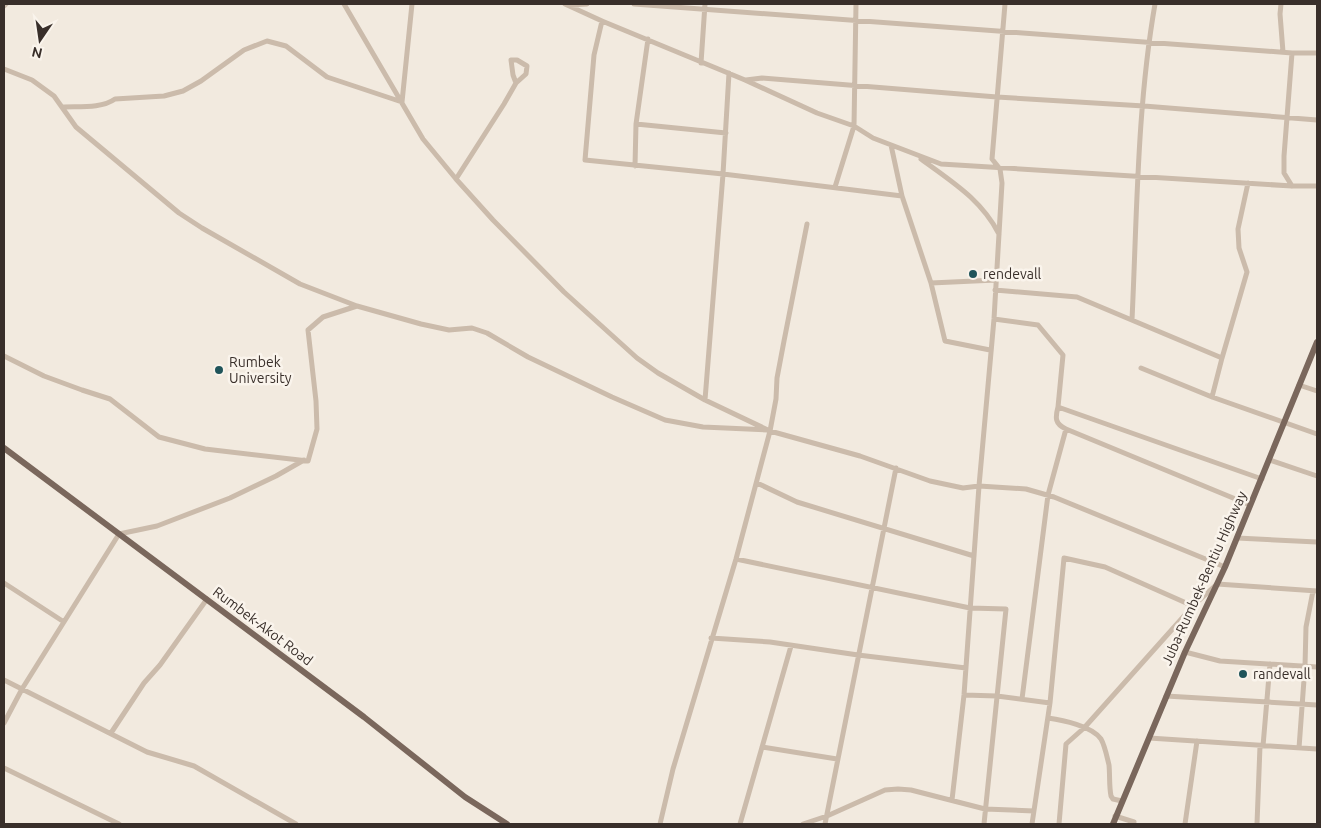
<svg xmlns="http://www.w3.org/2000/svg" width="1321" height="828" viewBox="0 0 1321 828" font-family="Ubuntu,sans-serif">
<rect width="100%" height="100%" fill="#f2eadf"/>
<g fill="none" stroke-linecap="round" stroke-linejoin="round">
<!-- minor -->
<path stroke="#cbbbab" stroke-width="5" d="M344,4L423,139L456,179L493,220L564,292L637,358L658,373L705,400L770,431L860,456L930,481L963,488L979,486L1026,489L1054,497L1225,567
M565,4L602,21L745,80L817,113L854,126L873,138L941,164L1292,186H1317
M634,4L1292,53H1317
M1281,4L1280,14L1283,52
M570,5L587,4
M4,6L6,4
M602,21L594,55L585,160L723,174L902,196
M701,63L705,4
M4,69L32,80L54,96L76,127L179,213L202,228L300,284L357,306L421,324L449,330L472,328L487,333L528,357L612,397L665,420L703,427L767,430
M746,80L762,78L997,97L1144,106L1317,120
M62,107C78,106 101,109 115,99L164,96L183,91L201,81L244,50L267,41L286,46L327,77L402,102L412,4
M636,124L726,133
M891,145L902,196L931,283L945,341L990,350
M921,159C952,182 981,199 999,234
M635,166L636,124L648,39
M456,179L504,104L516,83L513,75L511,60H517L527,66L526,74L516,83
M1292,186L1284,173V156L1292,53
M835,187L854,126L856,4
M931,283L996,280
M995,290L1077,297L1222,358L1247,272L1239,248L1238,229L1248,183
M994,319L1038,325L1063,355L1058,407L1262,479
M1132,320C1137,215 1137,107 1155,4
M4,356L44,376L82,390L110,399L159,437L205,449L308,461L317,429L316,401L308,330L323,317L357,306
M1141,368L1212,397L1317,434
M1299,385L1317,391
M1212,397L1222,358
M705,400L723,174L729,73
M1058,407C1055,418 1055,424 1066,429
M1270,460L1317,476
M757,483L797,502L974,556
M1237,538L1317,542
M736,559L970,608L1006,609L984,824
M4,583L64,622
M711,638L770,642L858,655L966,668
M1185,652L1220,661L1317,667
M4,680L147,752L194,766L296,824
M964,695L997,696L1050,703
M1166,696L1317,705
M1022,699L1048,495L1066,429L1250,505
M1048,718C1062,720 1092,726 1101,739C1105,746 1107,757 1109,765C1110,775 1109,786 1111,796L1113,799L1122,801
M4,723L22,689L119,534L157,526L230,498L276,476L304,460
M111,733L144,683L160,665L207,599
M1149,738L1317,749
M1263,746L1270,664
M762,747L837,759
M1299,748L1305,666L1306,627L1313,591
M4,768L119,824
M952,800L964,695L979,486L994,319L1002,183L1000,169L992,159L1005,4
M1115,816L1134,822L1133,824
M660,824L673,769L736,559L770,431L776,399L777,378L784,341L807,224
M740,824L791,646
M803,824L827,816L885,790L898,789L911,790L985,809L1034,811
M825,824L896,468
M1032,824L1050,703L1064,558L1105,567L1193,606
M1059,824L1066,744L1084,728L1193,606L1217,584L1317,591
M1185,824L1197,741
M1257,824L1260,746"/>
<!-- major -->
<path stroke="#7a675c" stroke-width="6" d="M4,448L364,717L465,797L507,824
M1113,824L1185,652L1225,567L1317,342"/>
</g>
<!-- markers -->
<g fill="#20545a" stroke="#faf4ec" stroke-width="2">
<circle cx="973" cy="274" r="5"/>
<circle cx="219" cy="370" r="5"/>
<circle cx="1243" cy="674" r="5"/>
</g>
<g text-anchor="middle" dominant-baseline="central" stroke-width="5" stroke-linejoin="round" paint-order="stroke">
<!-- poi labels -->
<g font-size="14" fill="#392f2a" stroke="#faf4ec" text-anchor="start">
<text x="983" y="274">rendevall</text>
<text x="229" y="362">Rumbek<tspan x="229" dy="16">University</tspan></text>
<text x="1253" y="674">randevall</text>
</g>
<!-- street labels -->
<g font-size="14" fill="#392f2a" stroke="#faf4ec">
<text transform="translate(1204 578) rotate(-66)">Juba-Rumbek-Bentiu Highway</text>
<text transform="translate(263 626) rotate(37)">Rumbek-Akot Road</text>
</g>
</g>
<!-- border -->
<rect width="1321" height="828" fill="none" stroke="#392f2a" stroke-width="10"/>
<!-- north arrow -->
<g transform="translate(40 40) rotate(193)" stroke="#faf4ec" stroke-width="4" paint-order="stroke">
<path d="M0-4L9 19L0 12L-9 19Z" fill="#392f2a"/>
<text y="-8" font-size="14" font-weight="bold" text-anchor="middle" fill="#392f2a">N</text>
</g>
</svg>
